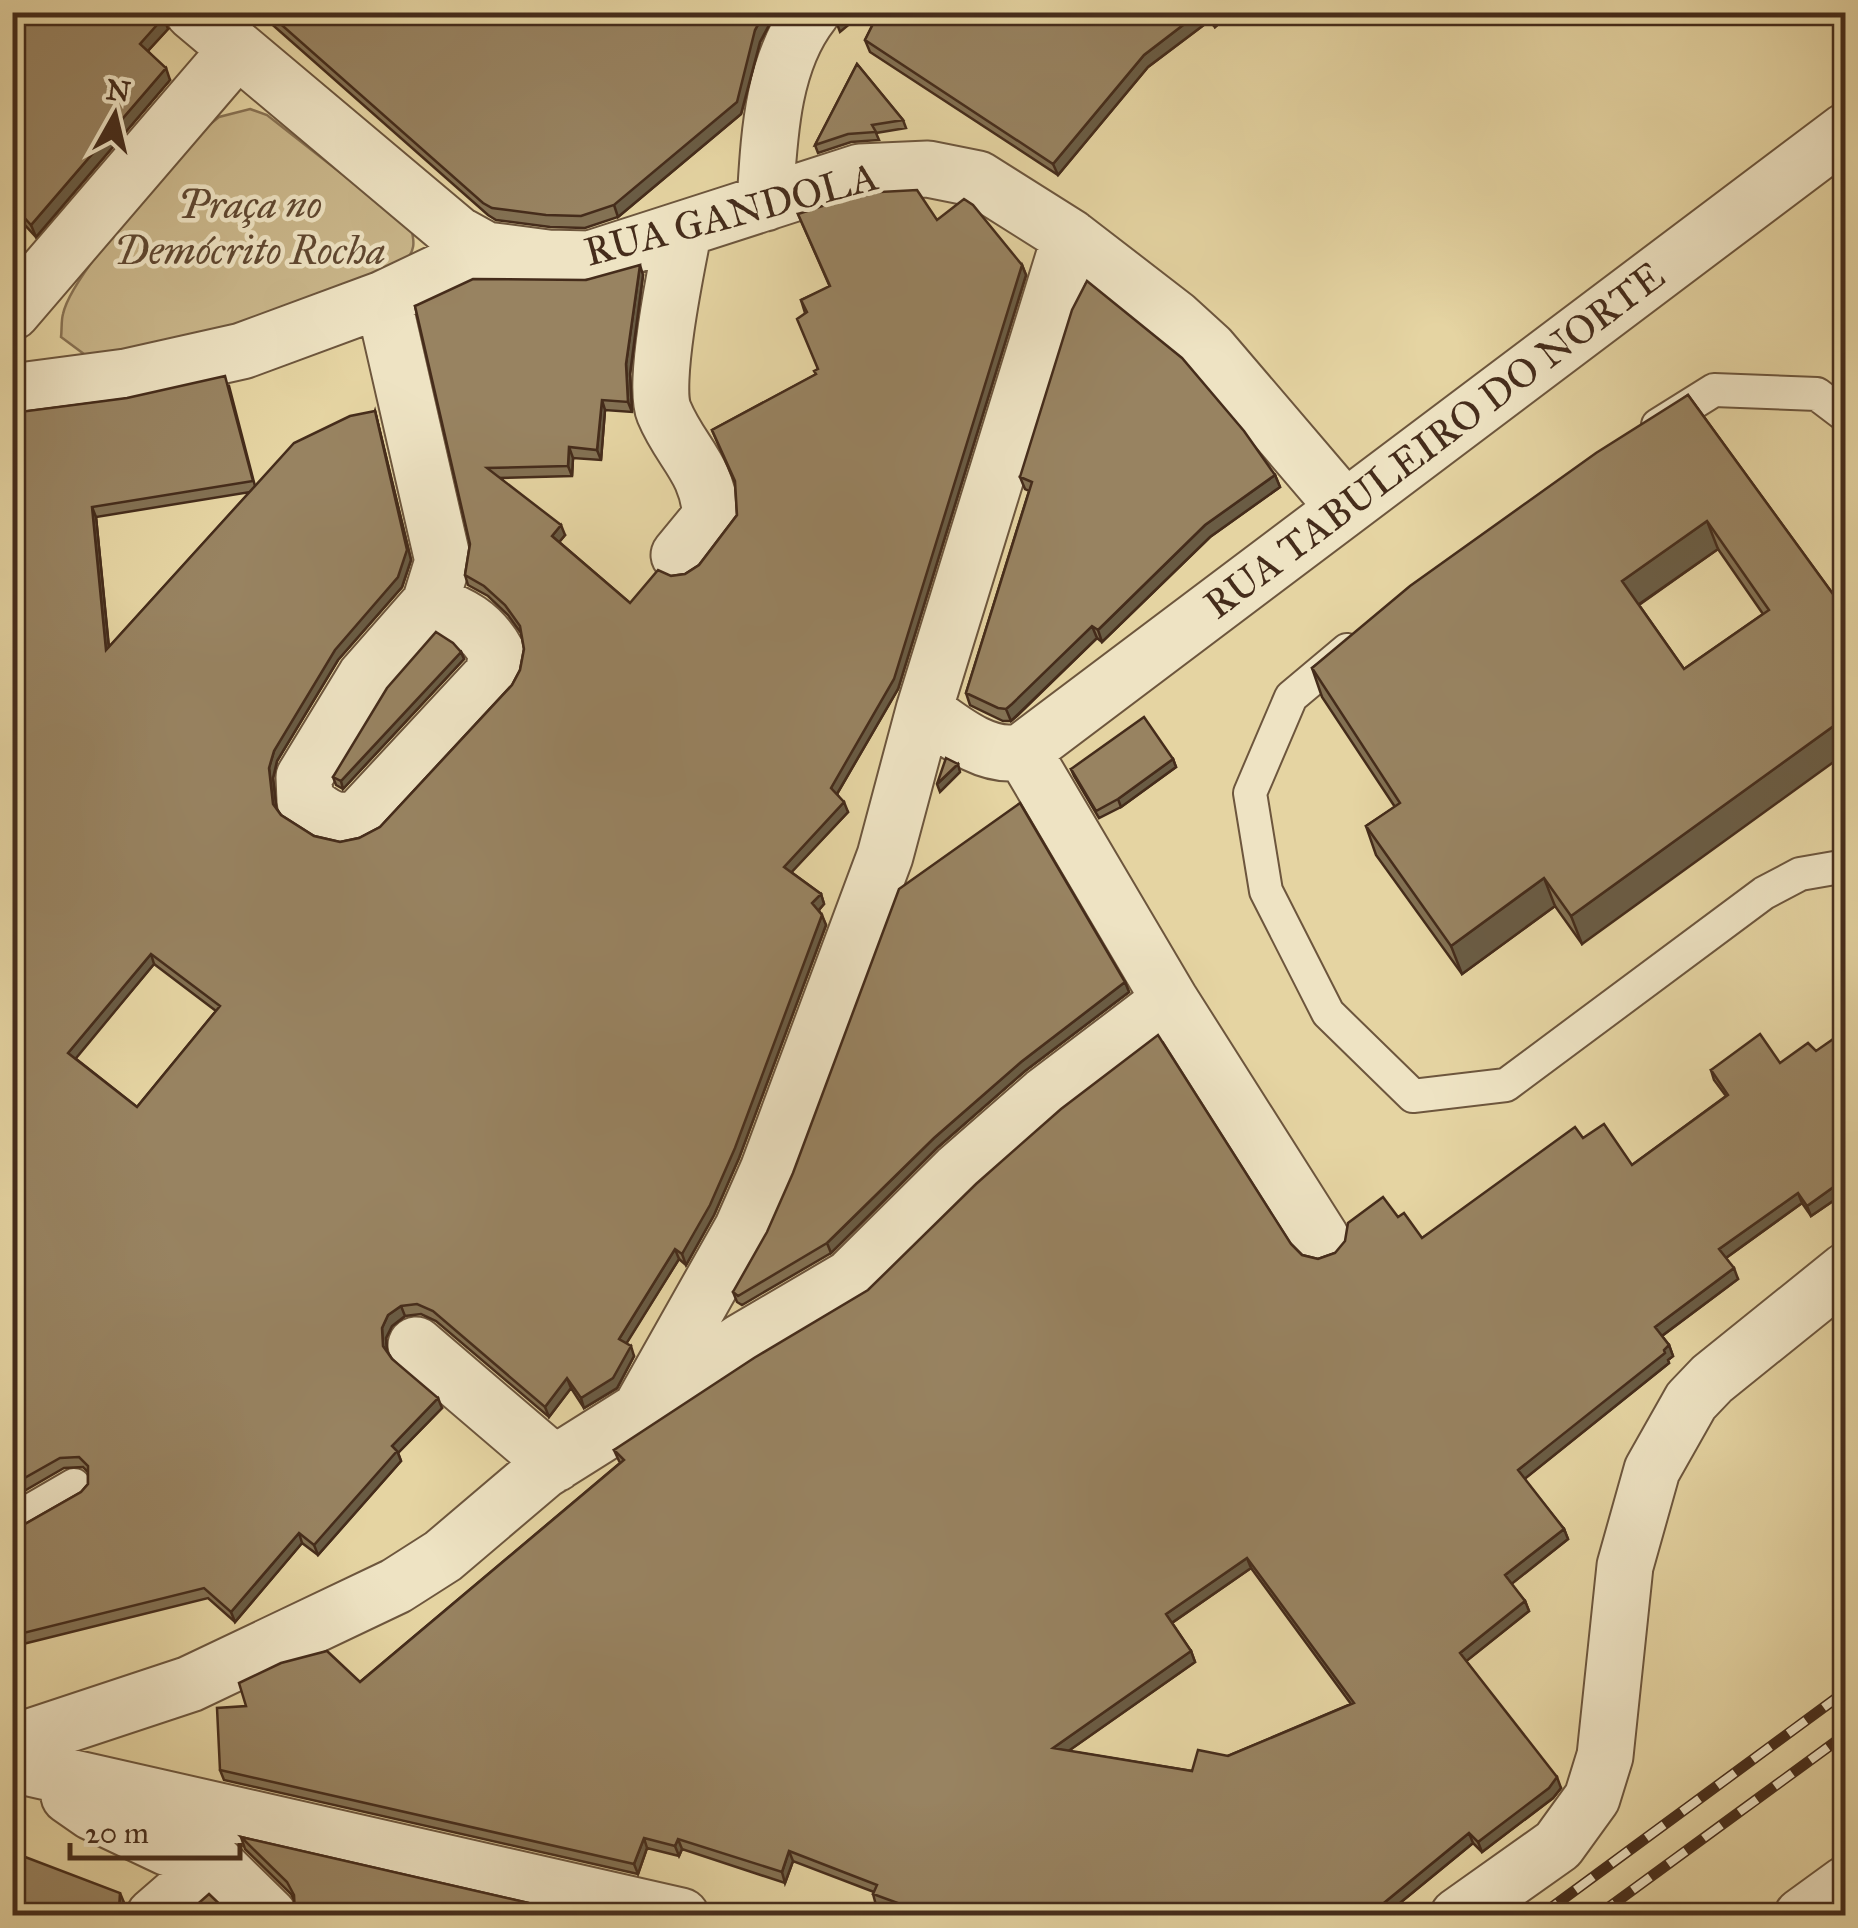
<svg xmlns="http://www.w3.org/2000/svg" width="1858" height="1928" viewBox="0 0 1858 1928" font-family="'IM FELL Great Primer',serif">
<rect width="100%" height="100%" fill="#e5d4a2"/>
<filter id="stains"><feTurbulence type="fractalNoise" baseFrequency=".002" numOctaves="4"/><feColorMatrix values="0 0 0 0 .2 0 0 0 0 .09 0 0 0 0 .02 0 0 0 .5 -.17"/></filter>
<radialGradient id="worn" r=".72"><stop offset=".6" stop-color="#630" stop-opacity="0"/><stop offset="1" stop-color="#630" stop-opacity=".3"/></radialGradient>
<!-- green -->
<path fill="#cab78b" stroke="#887253" stroke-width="2.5" d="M250,109L267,115L411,228C415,243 415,251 404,263L330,302L101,358L84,354L61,337C62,330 61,321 63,314C72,272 172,167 204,129L219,117Z"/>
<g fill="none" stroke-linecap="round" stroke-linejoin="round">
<defs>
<path id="service" d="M1658,425L1714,390L1817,394L1846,416
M1347,650L1291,697L1250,793L1266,891L1328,1013L1413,1096L1506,1085L1764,893L1800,874L1846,866
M12,1521L74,1485"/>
<path id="minor" d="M193,12L457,234L486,250
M765,203C769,141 771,64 812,12
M383,299L443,561L430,603L365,677L304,777L305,801C324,816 337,827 361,816L493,674L497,653C481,624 460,614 430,603
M12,312L237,50
M12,392L126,377L242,351L383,299L486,250L548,258L590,259L860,172L928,169L978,179L1070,237L1175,318L1209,349L1344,507
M679,555L711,516C707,467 681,453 664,412C652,384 677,264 684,229
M924,710C951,730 988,761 1023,751L1846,131
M1023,751L1170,1000L1321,1238
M416,1345L555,1464
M651,1403L741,1342L850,1278L958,1171L1045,1095L1170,1000
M12,1743L190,1684L396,1586L443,1556L543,1471L640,1410L742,1229L768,1170L885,856L924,710L1070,237
M12,1764L681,1916
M69,1796L92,1812L166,1847L215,1863L269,1916
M154,1916L215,1863
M1458,1916L1558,1845L1592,1798L1605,1756L1625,1566L1652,1470L1691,1401L1712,1379L1846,1271
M1802,1916L1846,1884"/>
</defs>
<!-- service casing -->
<use href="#service" stroke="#6d563d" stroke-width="36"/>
<!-- minor casing -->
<use href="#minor" stroke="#6d563d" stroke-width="59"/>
<!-- service -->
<use href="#service" stroke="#eee3c3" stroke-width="32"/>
<!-- minor -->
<use href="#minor" stroke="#eee3c3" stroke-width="55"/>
<defs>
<path id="rail" d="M1540,1916L1846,1691
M1597,1916L1846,1734"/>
</defs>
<!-- rail casing -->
<use href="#rail" stroke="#452c1b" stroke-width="11"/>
<!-- rail -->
<use href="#rail" stroke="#eee3c3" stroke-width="8" stroke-dasharray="22" stroke-linecap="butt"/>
</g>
<!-- wall -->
<path fill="#837153" stroke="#452c1b" stroke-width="2.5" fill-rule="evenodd" d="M12,12L168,29L148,51L170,80L36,237L12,211Z
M258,12H776L760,42L741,114L618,217L585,228L550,227L496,220L488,215Z
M879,12H1232L1215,27L1209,21L1148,67L1058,175L870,52L865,40Z
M857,64L903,120L906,128L876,133L879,140L851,142L818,153L815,145Z
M798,214L937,220L1022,265L1026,275L898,689L837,794L848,812L791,872L821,894L824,904L819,910L826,925L739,1158L714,1215L686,1265L679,1259L626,1343L634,1356L617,1388L584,1408L571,1388L549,1417L436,1321L421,1314L405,1316L392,1326L386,1338L387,1351L392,1359L442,1408L398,1453L401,1461L318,1555L302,1543L235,1622L208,1598L19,1645V1648L12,1649V1528H18L81,1492L88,1484V1472L83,1467L64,1468L12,1498V413L229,386L255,486L375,411L411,560L402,587L338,660L277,761L273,778L276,808L281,815L314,836L340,842L359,838L380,827L512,685L520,670L524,649L521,633L508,615L488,596L468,585L465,575L470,544L415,306L586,280L643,275L630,374L632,412L605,410L601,460L573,458L572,476L500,478L565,535L559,542L630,603L671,576L685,574L699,565L737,515L735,483L712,430L815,375L818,369L805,313L801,300L830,287ZM250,492L109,647L96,517ZM154,964L216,1011L137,1107L75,1058Z
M1688,395L1846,612L1582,944L1555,906L1462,974L1376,855L1366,826L1395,807L1322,697L1312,668ZM1718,549L1763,614L1684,669L1639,605Z
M1275,475L1280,487L1210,537L1102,642L1097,638L1017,716L1011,721H1003L970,705L966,693L1029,491L1025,489L1020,477Z
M461,652L464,659L343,789L336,785L333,777Z
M1173,759L1176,767L1121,807L1099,818L1074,776L1071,769Z
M1125,982L1129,992L1025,1071L937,1148L831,1253L742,1305L737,1302L733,1292Z
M1846,1043V1192L1811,1216L1802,1203L1726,1258L1738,1279L1662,1336L1669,1345L1673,1356L1668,1360L1669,1363L1524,1479L1564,1529L1568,1539L1511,1584L1525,1601L1529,1611L1466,1661L1561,1788L1553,1798L1482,1852L1473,1843L1384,1916H907L876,1905L873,1894L874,1892L793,1861L785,1883L682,1849L679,1856L647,1848L638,1874L224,1780L220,1770L246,1706L360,1682L620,1463L614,1450L1291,1244L1302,1255L1318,1259L1335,1253L1398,1217L1422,1238L1583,1138L1632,1165L1726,1096L1714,1080L1711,1070L1780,1063ZM1251,1568L1351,1704L1192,1771L1068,1751L1195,1662L1191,1651L1172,1623Z
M241,1837L585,1916L295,1913L294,1900L291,1894L245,1849Z"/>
<!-- shaded-wall -->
<path fill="#6a5c44" stroke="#452c1b" stroke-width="2.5" d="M162,12L168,29L144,55L140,44Z
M765,12H776L760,42L741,114L618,217L614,205L755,30Z
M846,12H864L840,32L836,21Z
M1200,12H1206L1209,21L1148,67L1058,175L1053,164L1144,55Z
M1214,12H1232L1215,27L1211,16Z
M166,68L170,80L36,237L31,225Z
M640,265L643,275L630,374L632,412L628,402L626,364Z
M1022,265L1026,275L898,689L834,799L831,788Z
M602,400L605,410L601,460L597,450Z
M375,411L411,560L402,587L338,660L277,761L273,778L277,814L273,804L269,768Z
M569,447L573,458L572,476L568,466Z
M1275,475L1280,487L1210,537L1102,642L1098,630L1205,525Z
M92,507L96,517L110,660L106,650Z
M1707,521L1718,549L1632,609L1622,581Z
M561,525L565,535L556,546L552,536Z
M1092,626L1097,638L1011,721L1006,709Z
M461,652L464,659L343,789L341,781Z
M1846,717V753L1582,944L1571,916Z
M1173,759L1176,767L1121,807L1118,799Z
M958,764L960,772L940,792L937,784Z
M844,802L848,812L787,877L784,867Z
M1544,878L1555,906L1462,974L1451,946Z
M821,894L824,904L816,913L812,903Z
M822,915L826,925L739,1158L714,1215L686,1265L682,1254Z
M151,954L154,964L72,1063L68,1053Z
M1125,982L1129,992L1025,1071L937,1148L831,1253L827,1243L934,1138L1021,1062Z
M1846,1178V1192L1811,1216L1807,1206Z
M1798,1193L1802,1203L1723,1260L1719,1249Z
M675,1249L679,1259L623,1349L619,1339Z
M1734,1268L1738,1279L1659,1338L1655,1327Z
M401,1306L405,1316L392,1326L386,1338L387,1356L383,1346L382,1328L388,1315Z
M1669,1345L1673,1356L1668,1360L1669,1363L1522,1481L1518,1470Z
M631,1346L634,1356L617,1388L584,1408L581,1398Z
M567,1378L571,1388L549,1417L545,1407Z
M438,1398L442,1408L398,1453L401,1461L318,1555L314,1545L392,1446Z
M1564,1529L1568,1539L1509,1586L1505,1575Z
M299,1533L302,1543L235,1622L231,1612Z
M1247,1558L1251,1568L1170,1624L1166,1614Z
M1525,1601L1529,1611L1464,1663L1460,1653Z
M1191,1651L1195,1662L1057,1759L1053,1748Z
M1557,1777L1561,1788L1553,1798L1482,1852L1478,1842Z
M18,1828L23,1840L12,1855V1837Z
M1469,1833L1473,1843L1384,1916H1368Z
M644,1838L647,1848L638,1874L634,1864Z
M678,1839L682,1849L679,1856L675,1846Z
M789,1851L793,1861L785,1883L782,1872Z
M120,1893L125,1905L124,1916H121L119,1909Z"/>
<!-- building -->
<path fill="#988361" stroke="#452c1b" stroke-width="2.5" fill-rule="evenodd" d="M12,12H162L164,17L140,44L166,68L31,225L12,204Z
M267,12H765L755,30L737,102L614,205L581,216L546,215L492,208L483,203Z
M835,12H846L836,21L833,19Z
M879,12H1200L1144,55L1053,164L865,40Z
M857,64L903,120L872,125L876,132L848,134L815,145Z
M917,190L937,220L964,199L973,205L1022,265L894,679L831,788L844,802L784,867L821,894L812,903L822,915L735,1148L710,1205L682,1254L675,1249L619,1339L631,1346L613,1378L581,1398L567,1378L545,1407L433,1311L417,1304L401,1306L388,1315L382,1328L383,1346L392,1359L438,1398L392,1446L397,1451L314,1545L299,1533L231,1612L204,1588L15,1635L16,1637L12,1638V1528H18L81,1492L88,1484V1466L79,1457L60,1458L12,1485V413L127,398L225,376L253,481L92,507L106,650L294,443L350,416L375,411L407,550L398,577L335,650L274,751L269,768L273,804L281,815L314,836L340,842L359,838L380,827L512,685L520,670L524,649L520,626L505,605L484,586L465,575L470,544L415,306L473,279L586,280L640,265L626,364L628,402L602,400L597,450L569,447L568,466L487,468L561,525L552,536L630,603L658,570L671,576L685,574L699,565L737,515L735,481L712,430L816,374L814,371L818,369L797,319L807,312L801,300L830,286L798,214L862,193ZM151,954L220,1006L137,1107L68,1053Z
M1087,281L1182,358L1244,431L1275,475L1205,525L1098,630L1092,626L1012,704L1006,709L998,708L966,693L1032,482L1020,477L1072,310Z
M1688,395L1846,612V717L1571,916L1544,878L1451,946L1366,826L1400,803L1312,668L1410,586L1596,453ZM1707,521L1769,610L1684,669L1622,581Z
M436,632L453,643L461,652L341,781L333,777L387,688Z
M1144,717L1173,759L1118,799L1096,811L1071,769Z
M946,758L958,764L937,784Z
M1020,803L1125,982L1021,1062L934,1138L827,1243L738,1296L733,1292L767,1232L793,1173L899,889Z
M1760,1034L1780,1063L1808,1043L1816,1051L1839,1035L1846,1043V1178L1807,1206L1798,1193L1719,1249L1734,1268L1655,1327L1669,1345L1664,1350L1665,1353L1518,1470L1564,1529L1505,1575L1525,1601L1460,1653L1557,1777L1549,1788L1478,1842L1469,1833L1368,1916H933L873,1894L877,1885L789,1851L782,1872L678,1839L675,1846L644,1838L634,1864L220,1770L217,1708L246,1706L239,1683L281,1663L327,1651L360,1682L624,1460L614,1450L754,1358L868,1290L976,1184L1061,1109L1158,1035L1291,1244L1302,1255L1318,1259L1335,1253L1345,1241L1348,1223L1383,1197L1398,1217L1404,1213L1422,1238L1575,1127L1583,1138L1604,1124L1632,1165L1728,1095L1711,1070ZM1247,1558L1354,1703L1228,1756L1198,1750L1192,1771L1053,1748L1191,1651L1166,1614Z
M12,1825L18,1828L12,1837Z
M241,1837L585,1916H293L295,1913L294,1895L287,1882Z
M12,1852L120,1893L119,1909L122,1916H12Z
M209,1894L232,1916H184Z"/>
<g text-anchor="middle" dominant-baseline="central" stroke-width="9" stroke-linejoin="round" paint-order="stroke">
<!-- park labels -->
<g font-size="40" font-style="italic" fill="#604831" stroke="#eee3c3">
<text x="250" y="204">Praça no<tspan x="250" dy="46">Demócrito Rocha</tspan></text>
</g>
<!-- street labels -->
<g font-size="40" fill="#452c1b" stroke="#eee3c3">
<text transform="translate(731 214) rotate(-15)">RUA GANDOLA</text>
<text transform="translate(1434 440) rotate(-37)">RUA TABULEIRO DO NORTE</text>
</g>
</g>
<!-- margin -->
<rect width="1858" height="1928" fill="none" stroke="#e5d4a2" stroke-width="50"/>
<rect x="15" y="15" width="1828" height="1898" fill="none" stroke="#452c1b" stroke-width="5"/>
<rect x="25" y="25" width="1808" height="1878" fill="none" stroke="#452c1b" stroke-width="2.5"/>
<!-- north arrow -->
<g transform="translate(115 115) rotate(8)" stroke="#eee3c3" stroke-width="8" paint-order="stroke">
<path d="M0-8L18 38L0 25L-18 38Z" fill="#452c1b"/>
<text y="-15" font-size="28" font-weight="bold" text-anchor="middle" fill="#452c1b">N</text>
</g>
<!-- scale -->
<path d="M70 1843v15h170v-15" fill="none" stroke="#452c1b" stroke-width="5"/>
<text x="85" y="1843" font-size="30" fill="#452c1b" stroke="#eee3c3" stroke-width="8" paint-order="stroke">20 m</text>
<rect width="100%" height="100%" filter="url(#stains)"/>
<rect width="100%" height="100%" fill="url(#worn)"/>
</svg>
